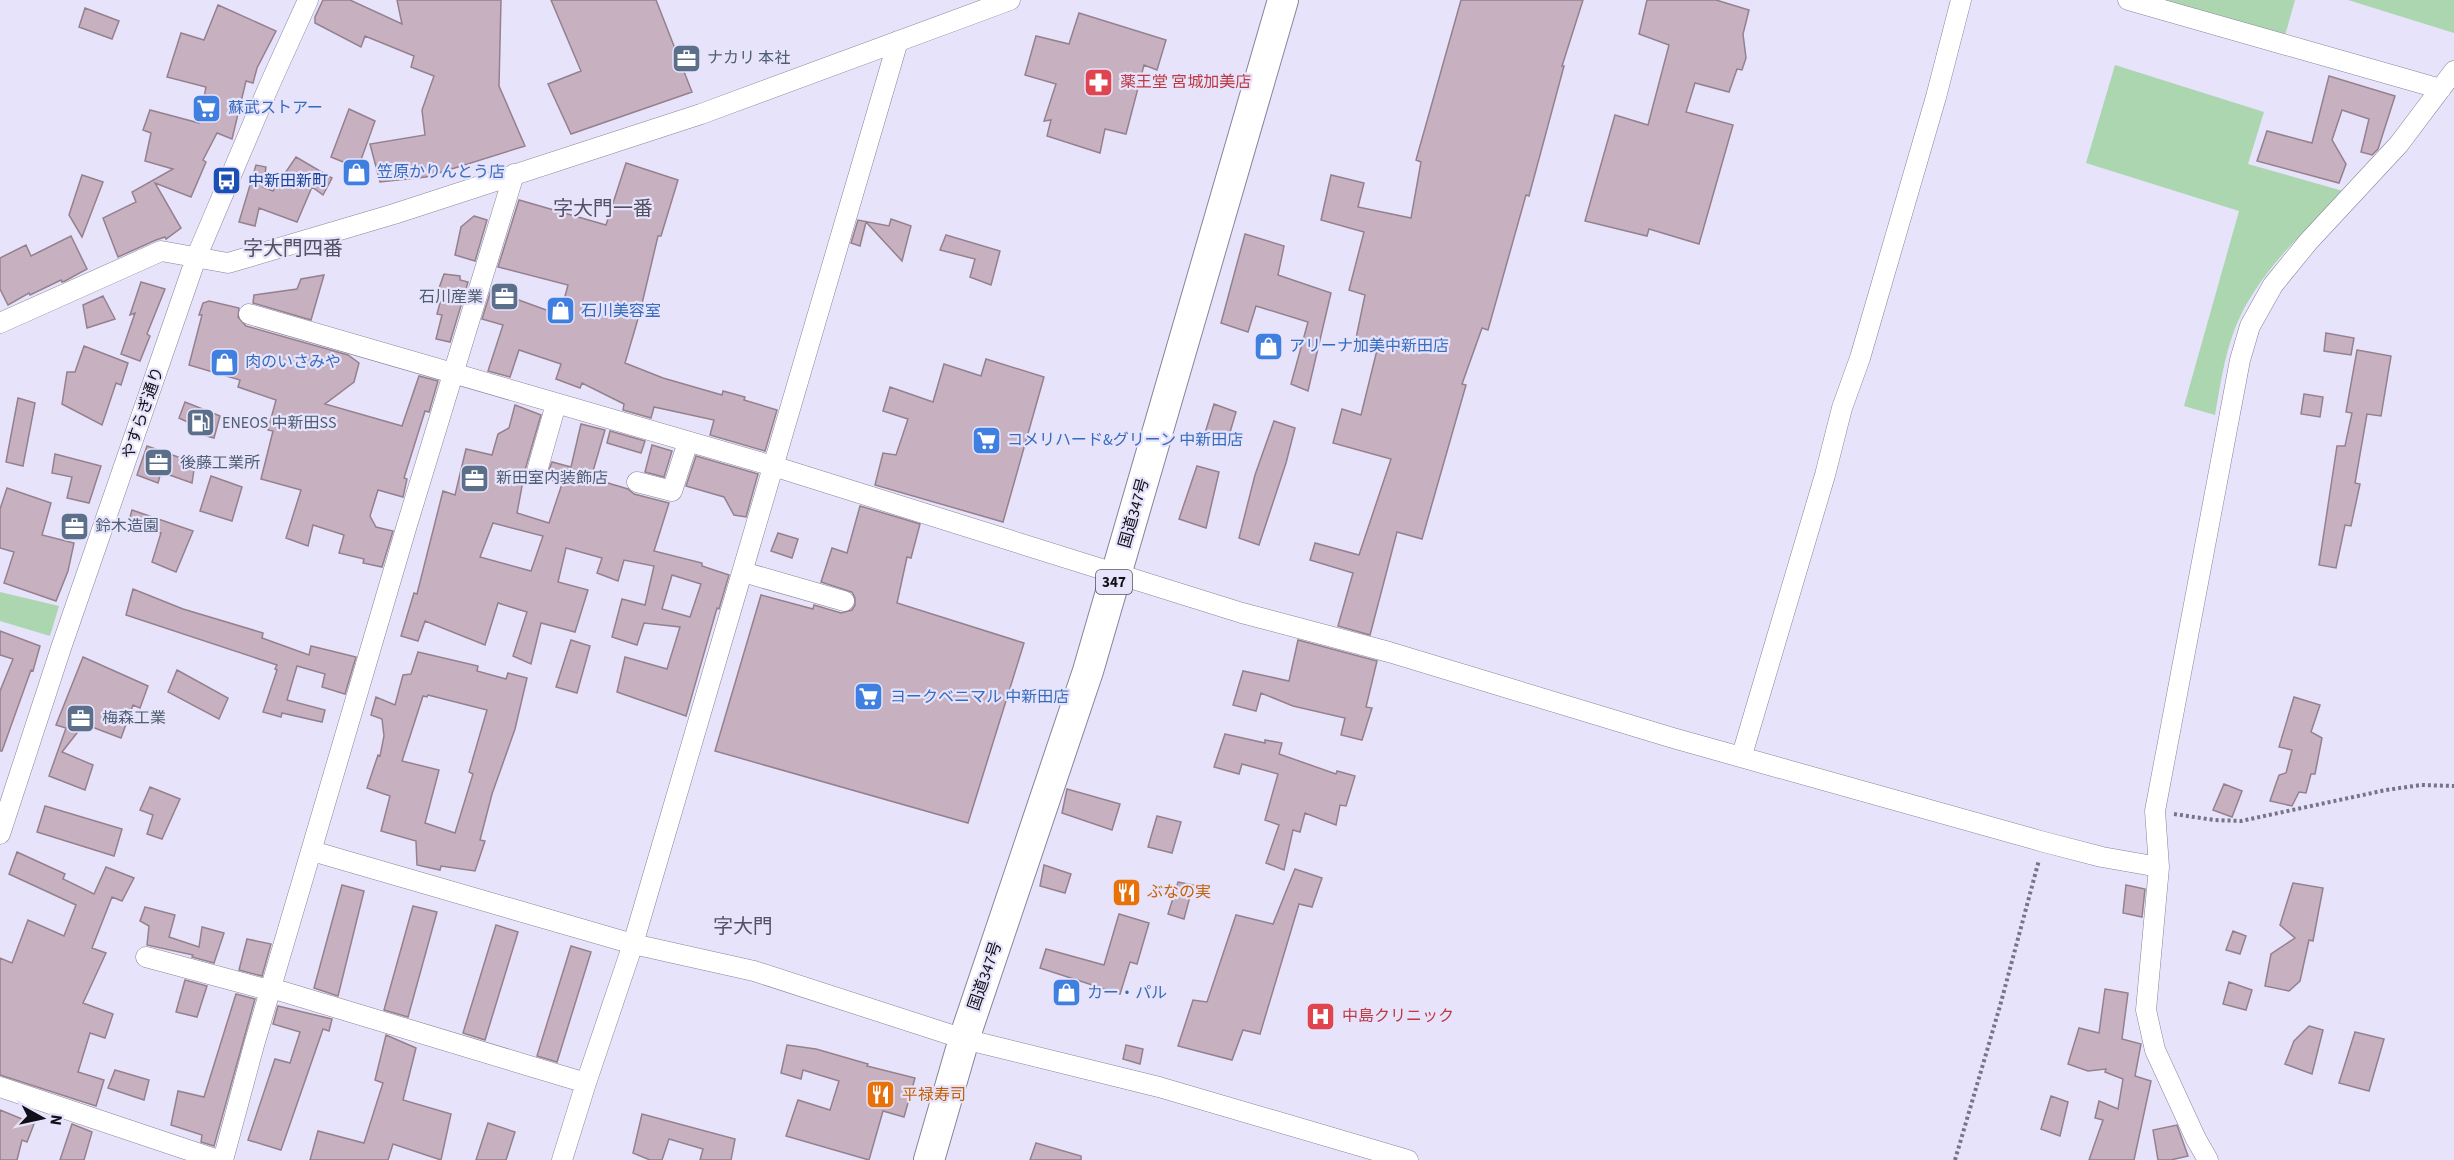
<svg xmlns="http://www.w3.org/2000/svg" width="2454" height="1160" viewBox="0 0 2454 1160" font-family="'Source Sans 3','Noto Sans JP',sans-serif">
<rect width="100%" height="100%" fill="#e6e3fb"/>
<!-- green -->
<path fill="#acd6b0" d="M2150,0H2295L2284,39Z
M2348,0H2454V33Z
M2115,65L2264,112L2248,164L2343,191C2303,233 2255,275 2234,331C2224,358 2220,387 2215,415L2184,406L2239,211L2086,163Z
M0,592L59,606L50,636L0,621Z"/>
<!-- building -->
<path fill="#c7b1c0" stroke="#95808e" stroke-width="1.5" fill-rule="evenodd" d="M323,0H350L402,24L397,0H501L499,86L525,146L426,177L380,182L370,144L425,135L422,110L434,76L411,67L414,56L365,36L361,47L315,23V17Z
M551,0H656L692,92L571,134L548,84L581,71Z
M1461,0H1583L1562,66H1564L1529,196L1526,195L1488,330L1482,328L1462,384L1466,385L1422,539L1397,532L1370,635L1338,626L1353,573L1310,560L1315,543L1359,555L1391,459L1333,443L1342,409L1361,415L1377,350L1355,343L1365,295L1349,290L1364,232L1321,220L1331,175L1364,183L1358,207L1411,218L1421,162L1416,160Z
M1647,0H1716L1749,10L1743,34L1746,58L1742,70L1737,69L1729,92L1695,83L1686,112L1733,125L1699,244L1649,229L1647,236L1585,221L1615,115L1648,125L1669,45L1639,34Z
M218,5L276,31L257,68L253,83L246,81L232,139L217,133L203,160L206,162L191,197L155,183L181,228L166,239L165,237L156,240L118,257L103,218L136,202L132,192L173,169L145,161L151,133L143,130L150,110L199,123L206,87L167,77L181,33L204,40Z
M85,8L119,21L112,39L79,27Z
M1079,13L1166,40L1157,70L1144,65L1126,134L1105,129L1100,153L1047,136L1051,120L1044,121L1056,84L1025,75L1036,36L1069,44Z
M2329,76L2395,96L2378,149L2372,155L2361,152L2369,119L2342,110L2332,140L2346,164L2339,183L2257,161L2267,131L2312,143Z
M349,109L375,121L358,168L331,157Z
M296,157L332,178L323,195L312,187L297,222L259,208L255,226L239,222L256,165L266,167L263,187L273,191Z
M626,163L678,180L661,236H658L640,312L625,363L663,378L722,395L723,391L745,397L744,400L777,410L765,451L710,435L714,420L654,407L651,418L623,410L624,404L582,383L580,388L556,379L561,364L519,350L510,377L488,371L503,325L482,319L491,290L560,315L568,285L498,267L519,200L606,225Z
M82,175L103,182L82,237L69,215Z
M474,216L487,220L475,261L455,255L461,227Z
M891,219L911,226L902,261L866,222L860,246L851,243L858,220L889,226Z
M1245,234L1284,246L1278,275L1331,293L1308,391L1291,384L1308,322L1256,306L1248,332L1221,323Z
M946,235L1000,251L991,285L970,277L975,259L940,250Z
M71,236L87,269L65,281L62,282L61,280L30,295L29,293L8,305L0,289V258L26,245L31,256Z
M444,274L460,276V280L468,282L450,342L436,339L442,315L437,314L443,292L438,291Z
M324,275L311,320L253,303L254,295L297,289L301,279Z
M141,282L165,289L147,334L150,336L140,361L121,354L135,313L130,315Z
M103,296L115,319L87,328L83,305Z
M209,301L239,308L238,317L246,326L348,355L359,363L354,382L325,404L402,426L419,376L438,381L429,412L425,411L404,478L407,479L403,497L378,490L370,516L376,527L393,531L382,567L363,563L364,559L339,553L344,535L313,525L308,546L286,538L301,490L261,479L273,431L268,430L276,400L238,387L240,380L189,365L202,315H199L203,303Z
M2326,333L2354,338L2351,355L2324,351Z
M84,346L128,363L121,385L116,383L102,425L62,404L67,372H75Z
M2357,350L2391,356L2381,416L2367,414L2355,483L2360,484L2351,526L2345,525L2336,568L2319,565L2337,446H2345L2352,413L2346,412Z
M986,359L1044,377L1003,522L875,485L883,453L896,455L908,419L883,411L890,387L933,402L944,364L981,376Z
M2304,394L2323,397L2320,417L2301,414Z
M18,398L35,403L23,466L6,462Z
M185,402L220,416L214,438L195,433L196,426L179,418Z
M1214,404L1236,412L1228,439L1205,433Z
M515,405L541,415L525,470L517,513L549,523L562,484L546,478L552,462L571,467L581,424L605,430L591,478L628,489L634,494L669,503L654,551L702,563V566L729,575L719,609L717,608L686,716L617,692L625,657L667,669L680,627L644,623L637,645L612,637L622,599L645,605L654,566L624,560L618,581L597,573L602,558L566,548L558,582L588,590L575,632L541,623L531,664L513,656L527,612L498,603L485,645L425,621L418,641L401,636L414,593L417,594L443,491L455,495L466,449L492,455L498,434L509,428ZM493,523L543,536L531,571L480,557ZM672,575L701,584L690,617L662,609Z
M1274,421L1295,428L1286,463L1259,545L1239,538L1255,475Z
M610,431L645,441L641,453L607,443Z
M652,445L672,451L664,477L645,472Z
M147,446L195,463L192,483L161,472L158,483L137,475Z
M55,454L101,466L89,503L67,498L72,477L52,473Z
M696,456L758,474L746,517L734,515L724,497L686,486Z
M1197,466L1219,472L1206,528L1179,519Z
M211,476L242,487L232,521L200,511Z
M7,488L51,503L42,535L74,543L68,571L56,601L4,583L14,552L0,548V509Z
M860,506L920,524L911,558L907,557L897,603L1024,643L968,823L715,751L761,595L813,609L814,605L841,613L852,610L855,605V598L852,592L821,582L832,548L847,553Z
M132,510L193,531L176,572L152,562L161,533L132,530L128,524Z
M778,533L798,539L792,558L771,551Z
M133,589L183,609L263,633L262,638L309,655L311,646L356,657L345,694L322,687L325,674L297,666L287,700L325,710L322,722L282,713L281,717L263,712L277,670L275,669L277,665L126,615Z
M0,631L40,646L33,671L31,670L2,751H0V691L13,659L0,655Z
M571,640L590,646L577,693L556,687Z
M1298,640L1377,661L1366,707L1372,708L1362,740L1341,735L1345,718L1293,706L1261,693L1256,711L1233,705L1243,671L1289,681Z
M418,652L478,666L477,671L506,679L508,673L527,678L515,729L492,794L480,840L485,841L475,871L441,866L440,870L417,865L416,841L381,831L390,796L367,788L378,755L380,756L384,736L382,719L371,715L376,697L395,705L403,675L411,674ZM428,695L487,710L469,772L473,774L455,833L425,823L439,770L402,761L423,696L427,697Z
M83,657L148,686L140,708L133,705L121,738L84,724L62,752L93,765L85,790L49,776L66,728L56,725Z
M177,670L228,698L219,719L168,692Z
M2294,697L2320,705L2311,732L2322,738L2315,774H2311L2306,793L2299,792L2292,806L2270,801L2279,775L2286,773L2292,750L2279,747Z
M1225,734L1265,743V740L1282,743L1279,754L1336,774L1337,771L1355,776L1346,806L1340,805L1336,825L1305,813L1300,832L1293,830L1284,870L1266,863L1279,825L1265,820L1278,774L1242,764L1239,774L1214,767Z
M2224,784L2242,791L2232,817L2213,810Z
M150,787L180,799L162,839L147,834L153,815L140,810Z
M1067,789L1120,804L1112,830L1062,813Z
M45,806L122,829L114,856L37,832Z
M1157,816L1181,822L1172,853L1148,847Z
M17,852L65,874L63,879L94,894L106,867L134,878L122,901L112,897L92,948L106,953L83,1003L113,1014L105,1038L90,1033L78,1072L104,1080L96,1106L0,1075V958L12,963L28,920L64,936L76,905L9,874Z
M1044,865L1071,874L1065,893L1040,886Z
M1295,869L1322,878L1312,907L1299,904L1260,1034L1243,1030L1232,1060L1178,1046L1193,1000L1207,1002L1236,915L1273,924Z
M1178,882L1193,885L1184,919L1168,914Z
M2293,883L2323,888L2313,941L2309,940L2300,981L2289,991L2265,986L2271,954L2295,938L2280,925Z
M342,885L364,891L338,996L314,988Z
M2126,885L2145,889L2142,917L2123,913Z
M413,906L437,912L408,1017L384,1010Z
M145,907L175,915L169,937L199,947L202,927L224,933L214,963L192,957L193,955L147,945L149,926L140,921Z
M1119,914L1149,923L1137,964L1130,962L1120,994L1040,968L1046,949L1104,965Z
M496,925L518,932L485,1040L463,1033Z
M2233,931L2246,936L2240,954L2226,950Z
M247,939L271,944L262,976L239,970Z
M571,946L591,952L557,1062L537,1056Z
M185,980L207,986L197,1017L176,1012Z
M2229,982L2252,990L2246,1010L2223,1004Z
M2105,989L2128,993L2122,1039L2141,1044L2135,1076L2151,1081L2134,1160H2089L2103,1120L2095,1118L2099,1101L2118,1109L2123,1079L2105,1072L2106,1069L2088,1071L2068,1064L2079,1028L2099,1033Z
M236,994L255,999L214,1146L201,1142L202,1135L171,1125L178,1091L204,1097Z
M278,1006L332,1019L329,1031L323,1029L281,1150L248,1140L275,1059L290,1063L300,1032L273,1024Z
M2309,1026L2323,1030L2312,1074L2285,1064L2294,1041Z
M2355,1032L2384,1039L2369,1091L2339,1083Z
M386,1035L416,1048L403,1100L451,1114L441,1160L393,1144L388,1160H310L318,1131L364,1143L383,1083L375,1080Z
M787,1045L816,1049L868,1064L867,1066L915,1078L904,1117L883,1111L869,1160L786,1136L798,1100L830,1110L839,1081L803,1070L801,1079L781,1073Z
M1126,1045L1143,1049L1140,1064L1123,1059Z
M115,1070L149,1080L144,1100L108,1088Z
M2051,1096L2068,1102L2060,1136L2041,1129Z
M0,1110L34,1124L27,1142L22,1140L17,1160H0Z
M642,1114L735,1139L731,1160H700L703,1149L669,1139L662,1160H650L633,1153Z
M488,1123L515,1132L506,1160H476Z
M72,1124L92,1132L84,1160H60Z
M2177,1125L2188,1156L2171,1160H2158L2153,1130Z
M1036,1143L1081,1156V1160H1030Z"/>
<g fill="none" stroke-linecap="round" stroke-linejoin="round">
<defs>
<path id="minor" d="M2128,0L2441,89
M249,314L773,466L1242,613L1389,652L1673,738L2044,842L2102,857L2159,867
M0,323L161,251L228,263L394,214L701,114L1010,0
M537,471L556,404
M637,482L672,491L688,442
M743,572L844,601
M1742,755L1825,475L1842,408L1860,358L1936,97L1961,0
M0,834L61,648L196,258L269,86L308,0
M312,851L633,944L754,971L964,1039L1159,1087L1408,1160
M146,957L261,988H271L586,1083
M0,1087L218,1160
M223,1160L254,1045L407,525L514,174
M562,1160L586,1083L633,944L898,41
M2208,1160L2196,1139L2155,1050L2146,1010L2159,867L2155,811L2240,360L2250,326L2273,285L2308,242L2399,144L2454,71"/>
<path id="highway" d="M929,1160L964,1039L1088,671L1283,0"/>
</defs>
<!-- minor casing -->
<use href="#minor" stroke="#87849a" stroke-width="21"/>
<!-- highway casing -->
<use href="#highway" stroke="#87849a" stroke-width="32"/>
<!-- path -->
<path stroke="#777585" stroke-width="4" stroke-dasharray="3 3" stroke-linecap="butt" d="M2174,814L2214,820L2241,821L2386,790L2421,785L2454,786
M1955,1160L2000,1006L2039,860"/>
<!-- minor -->
<use href="#minor" stroke="#fff" stroke-width="20"/>
<!-- highway -->
<use href="#highway" stroke="#fff" stroke-width="30"/>
</g>
<!-- icons -->
<defs>
<symbol id="office-square" viewBox="-11 -11 22 22"><rect x="-9" y="-9" width="18" height="18" rx="4" fill="#5c6f8a" stroke="#e6e3fb"/><path d="M-6-3h4V-5.5h4V-3h4V5H-6ZM-1-4.5V-3h2v-1.5ZM-6 0V1H6V0Z" fill="#fff"/></symbol>
<symbol id="pharmacy-square" viewBox="-11 -11 22 22"><rect x="-9" y="-9" width="18" height="18" rx="4" fill="#e0444e" stroke="#e6e3fb"/><path d="M-2-6h4v4h4v4h-4v4h-4v-4h-4v-4h4Z" fill="#fff"/></symbol>
<symbol id="supermarket-square" viewBox="-11 -11 22 22"><rect x="-9" y="-9" width="18" height="18" rx="4" fill="#3f7fe0" stroke="#e6e3fb"/><path d="M-6-5.5h2.5l.6 2H6L4.5 2H-2.5L-4.4-4H-6ZM-1.5 3.2a1.3 1.3 0 1 0 .1 0ZM3 3.2a1.3 1.3 0 1 0 .1 0Z" fill="#fff"/></symbol>
<symbol id="shop-square" viewBox="-11 -11 22 22"><rect x="-9" y="-9" width="18" height="18" rx="4" fill="#3f7fe0" stroke="#e6e3fb"/><path d="M-5-2.5h2.3a2.7 3.5 0 0 1 5.4 0H5L5.5 6h-11ZM-1.5-2.5h3a1.5 2.3 0 0 0-3 0Z" fill="#fff"/></symbol>
<symbol id="bus-square" viewBox="-11 -11 22 22"><rect x="-9" y="-9" width="18" height="18" rx="4" fill="#1a4fb4" stroke="#e6e3fb"/><path d="M-5-6H5V4H4V6H2V4H-2V6H-4V4H-5ZM-3.5-4V0h7V-4ZM-3.5 1.2v1.5H-2V1.2ZM2 1.2v1.5H3.5V1.2Z" fill="#fff"/></symbol>
<symbol id="fuel-square" viewBox="-11 -11 22 22"><rect x="-9" y="-9" width="18" height="18" rx="4" fill="#5c6f8a" stroke="#e6e3fb"/><path d="M-5.5-6h7V0h2V4h1.3V-2.5L3-4.5l.8-.8L6-3V5H2.5V1h-1V6h-7ZM-4.2-4.7v3.2H.2V-4.7Z" fill="#fff"/></symbol>
<symbol id="restaurant-square" viewBox="-11 -11 22 22"><rect x="-9" y="-9" width="18" height="18" rx="4" fill="#e8710a" stroke="#e6e3fb"/><path d="M-5-6h1v4h1v-4h1v4h1v-4h1v5L-1.5 .5V6h-2V.5L-5-1ZM5-6V6H3V1.5H1.5Q1.5-4 5-6Z" fill="#fff"/></symbol>
<symbol id="hospital-square" viewBox="-11 -11 22 22"><rect x="-9" y="-9" width="18" height="18" rx="4" fill="#e0444e" stroke="#e6e3fb"/><path d="M-5-5h3v3.5h4V-5h3V5h-3V1.5h-4V5h-3Z" fill="#fff"/></symbol>
</defs>
<g fill-rule="evenodd">
<use href="#office-square" x="670" y="42" width="33" height="33"/>
<use href="#pharmacy-square" x="1082" y="66" width="33" height="33"/>
<use href="#supermarket-square" x="190" y="92" width="33" height="33"/>
<use href="#shop-square" x="340" y="156" width="33" height="33"/>
<use href="#bus-square" x="210" y="164" width="33" height="33"/>
<use href="#office-square" x="488" y="280" width="33" height="33"/>
<use href="#shop-square" x="544" y="294" width="33" height="33"/>
<use href="#shop-square" x="1252" y="330" width="33" height="33"/>
<use href="#shop-square" x="208" y="346" width="33" height="33"/>
<use href="#fuel-square" x="184" y="406" width="33" height="33"/>
<use href="#supermarket-square" x="970" y="424" width="33" height="33"/>
<use href="#office-square" x="142" y="446" width="33" height="33"/>
<use href="#office-square" x="458" y="462" width="33" height="33"/>
<use href="#office-square" x="58" y="510" width="33" height="33"/>
<use href="#supermarket-square" x="852" y="680" width="33" height="33"/>
<use href="#office-square" x="64" y="702" width="33" height="33"/>
<use href="#restaurant-square" x="1110" y="876" width="33" height="33"/>
<use href="#shop-square" x="1050" y="976" width="33" height="33"/>
<use href="#hospital-square" x="1304" y="1000" width="33" height="33"/>
<use href="#restaurant-square" x="864" y="1078" width="33" height="33"/>
</g>
<g text-anchor="middle" dominant-baseline="central" stroke-width="4.5" stroke-linejoin="round" paint-order="stroke">
<!-- shield labels -->
<rect fill="#e6e3fb" stroke="#514f5c" stroke-width="1.5" x="1096" y="570" width="36" height="24" rx="4.5"/>
<g font-size="15" font-weight="bold" fill="#111018">
<text x="1114" y="582">347</text>
</g>
<!-- service labels -->
<g font-size="16" fill="#4e5e75" stroke="#e6e3fb" text-anchor="start">
<text x="707" y="58">ナカリ 本社</text>
<text x="483" y="297" text-anchor="end">石川産業</text>
<text x="222" y="423">ENEOS 中新田SS</text>
<text x="180" y="463">後藤工業所</text>
<text x="496" y="478">新田室内装飾店</text>
<text x="95" y="526">鈴木造園</text>
<text x="102" y="718">梅森工業</text>
</g>
<!-- health labels -->
<g font-size="16" fill="#be3a42" stroke="#e6e3fb" text-anchor="start">
<text x="1120" y="82">薬王堂 宮城加美店</text>
<text x="1342" y="1016">中島クリニック</text>
</g>
<!-- shop labels -->
<g font-size="16" fill="#366cbe" stroke="#e6e3fb" text-anchor="start">
<text x="228" y="108">蘇武ストアー</text>
<text x="377" y="172">笠原かりんとう店</text>
<text x="581" y="311">石川美容室</text>
<text x="1289" y="346">アリーナ加美中新田店</text>
<text x="245" y="362">肉のいさみや</text>
<text x="1007" y="440">コメリハード&amp;グリーン 中新田店</text>
<text x="890" y="697">ヨークベニマル 中新田店</text>
<text x="1087" y="993">カー・パル</text>
</g>
<!-- transit labels -->
<g font-size="16" fill="#164399" stroke="#e6e3fb" text-anchor="start">
<text x="248" y="181">中新田新町</text>
</g>
<!-- street labels -->
<g font-size="16" fill="#111018" stroke="#e6e3fb">
<text transform="translate(143 413) rotate(-71)">やすらぎ通り</text>
<text transform="translate(1134 513) rotate(-74)">国道347号</text>
<text transform="translate(985 976) rotate(-71)">国道347号</text>
</g>
<!-- food labels -->
<g font-size="16" fill="#c56008" stroke="#e6e3fb" text-anchor="start">
<text x="1147" y="892">ぶなの実</text>
<text x="902" y="1095">平禄寿司</text>
</g>
<!-- quarter labels -->
<g font-size="20" fill="#525063" stroke="#e6e3fb">
<text x="603" y="209">字大門一番</text>
<text x="293" y="249">字大門四番</text>
<text x="743" y="927">字大門</text>
</g>
</g>
<!-- north arrow -->
<g transform="translate(42 1118) rotate(98)" stroke="#e6e3fb" stroke-width="4.5" paint-order="stroke">
<path d="M0-4.5L10 22L0 15L-10 22Z" fill="#111018"/>
<text y="-9" font-size="16" font-weight="bold" text-anchor="middle" fill="#111018">N</text>
</g>
</svg>
